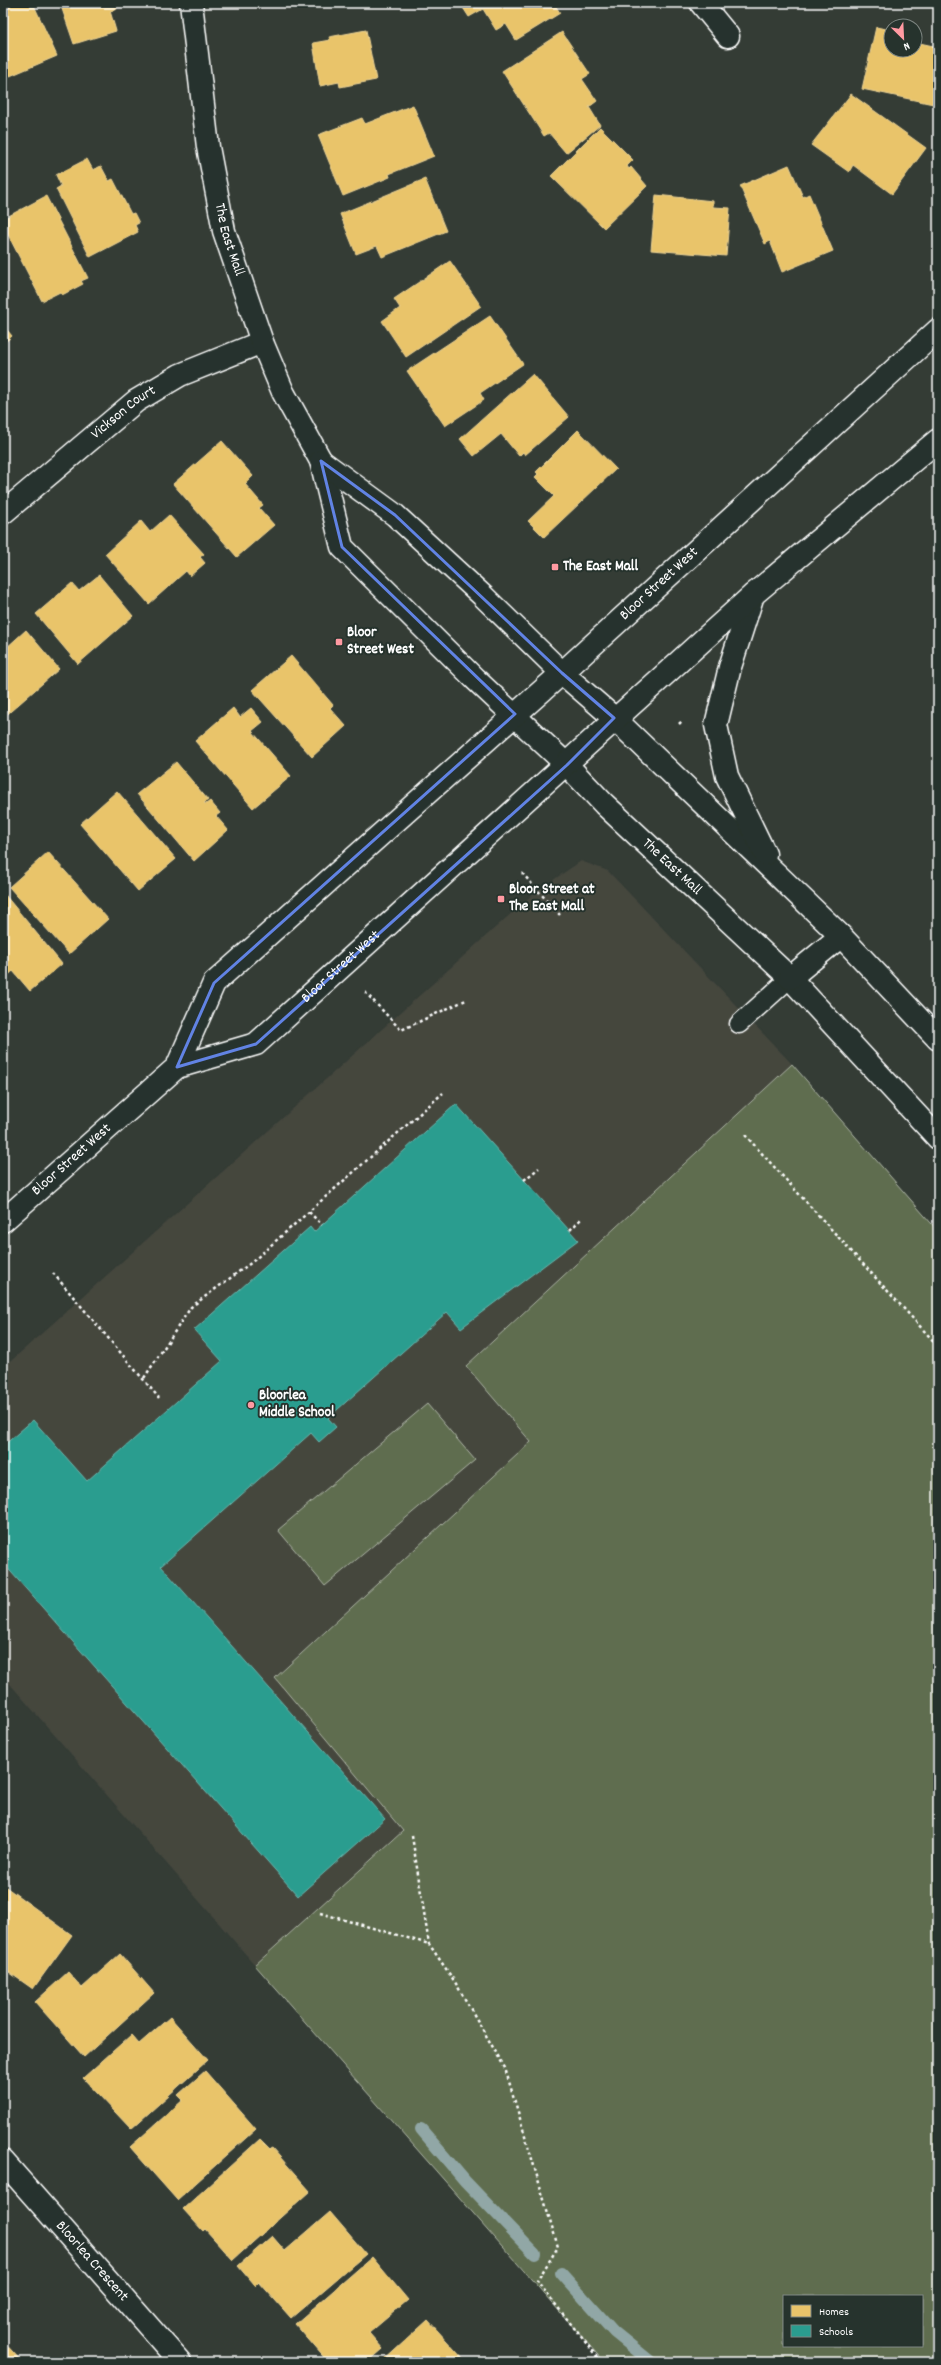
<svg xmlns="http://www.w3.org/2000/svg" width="941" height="2365" viewBox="0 0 941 2365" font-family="Dekko,sans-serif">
<rect width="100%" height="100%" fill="#343c35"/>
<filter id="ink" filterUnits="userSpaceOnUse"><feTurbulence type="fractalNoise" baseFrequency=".025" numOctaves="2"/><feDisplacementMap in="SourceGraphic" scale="8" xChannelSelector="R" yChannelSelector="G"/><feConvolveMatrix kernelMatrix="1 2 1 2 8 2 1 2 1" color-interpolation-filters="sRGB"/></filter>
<g filter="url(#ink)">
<!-- built -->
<path fill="#44463e" d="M581,861L608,871L792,1064L466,1366L531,1442L275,1678L403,1831L255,1965L3,1676V1368L534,893Z"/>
<!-- green -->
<path fill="#5f6d4f" stroke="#afb6a7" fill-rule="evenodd" d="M792,1064L938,1231V2362H604L255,1965L403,1831L275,1678L531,1442L466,1366ZM784,2296H922V2346H784Z
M427,1404L475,1460L325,1586L278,1530Z"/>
<!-- homes -->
<path fill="#e9c46a" stroke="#f0d697" d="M3,3H33L57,56L10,76L3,60Z
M60,3H116L117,9L110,11L116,31L74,44Z
M460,3H554L560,13L516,40L506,24L496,30L483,9L469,17Z
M868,3H893L869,8Z
M876,27L891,30V50H915V42L938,47V105L862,89Z
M366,30L376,80L340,87L339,82L320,86L313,43L330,40L329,37Z
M562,32L590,74L582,79L597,101L589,107L600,125L566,153L549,133L544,136L502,71Z
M851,94L926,148L892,194L853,165L849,172L811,145Z
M413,105L434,156L389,174L390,177L343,196L318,135L362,118L365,124Z
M600,127L633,160L627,166L629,169L631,167L647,186L604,228L551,176Z
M87,159L93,170L101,166L109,181L113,179L131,214L134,213L139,223L135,225L138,232L90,257L56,189L61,186L56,175Z
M789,165L803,197L809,194L833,251L782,272L770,241L765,244L740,186Z
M425,179L446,231L382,257L377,246L356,254L340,214Z
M656,195L713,201V207L730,208L726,256L651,250Z
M46,196L88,278L81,281L83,284L62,295L60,292L42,301L3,225V219Z
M450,261L481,306L406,357L382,321L400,308L394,299Z
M490,316L523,364L480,393L484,400L445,426L407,371Z
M3,325L12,336L3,344Z
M533,374L569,417L525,455L523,452L519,456L501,434L474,456L460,439Z
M578,430L616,469L544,537L528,521L554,496L535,477L538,474L536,472Z
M222,441L253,476L245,484L263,505L259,508L274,525L237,557L173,484Z
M169,515L204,554L200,557L205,563L190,576L186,571L149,604L105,554L141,521L150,532Z
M99,575L133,616L78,664L36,614L72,583L79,591Z
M26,630L59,669L3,718V646L5,649Z
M291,656L333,705L330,708L346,726L312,757L252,690Z
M233,708L240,717L251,708L263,722L252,731L291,776L253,808L195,741Z
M176,762L208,800L204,803L206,804L210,801L220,813L216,816L228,830L194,861L137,794Z
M117,791L176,859L138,891L80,824Z
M48,852L108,919L69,954L9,887Z
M5,895L62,964L30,991L13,971L6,977L3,974V897Z
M3,1885L72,1935L33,1989L3,1968Z
M120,1954L154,1993L84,2057L35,2002L68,1972L82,1988Z
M170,2017L208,2060L131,2129L83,2078L131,2035L139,2044Z
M205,2071L256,2129L177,2200L130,2147L183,2100L178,2095Z
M260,2139L270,2149L272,2148L310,2191L233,2260L205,2229L203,2231L183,2209Z
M330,2212L366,2254L291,2318L259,2282L255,2286L238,2266L272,2236L285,2251Z
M372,2257L408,2300L369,2333L383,2349L368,2362H328L295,2324Z
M428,2320L464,2360L462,2362H382Z
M3,2341L22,2362H3Z"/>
<!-- schools -->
<path fill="#2a9d8f" stroke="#6abab1" d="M456,1104L578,1240L461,1328L447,1312L328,1418L336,1427L319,1442L311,1433L161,1566L385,1819L298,1896L3,1563V1446L33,1420L87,1481L222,1361L194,1330L310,1227L314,1232Z"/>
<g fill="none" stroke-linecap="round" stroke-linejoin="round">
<!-- stream -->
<path stroke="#91a7a6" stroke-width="12" d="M421,2129L465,2181L535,2254
M561,2273L614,2332L651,2362"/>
<defs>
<path id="service" d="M739,1024L790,978"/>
<g id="minor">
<path d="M701,3L728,36"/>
<path id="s1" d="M3,513L136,401L180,375L262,342"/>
<path id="s2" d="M3,2161L180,2362"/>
</g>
<g id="secondary">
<path id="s3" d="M191,3L208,147L224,231L262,342L283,392L321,461L342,547L475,679L567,765L604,804L790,978L938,1138"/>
<path d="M321,461L395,515L482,595L562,673L614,718L841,936L938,1039"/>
<path d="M753,595L730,667L716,725L727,776L765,854"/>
<path d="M790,978L841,936"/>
<path id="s4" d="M177,1067L256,1044L754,594L938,440"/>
<path id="s5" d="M3,1221L177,1067L214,983L562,673L938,330"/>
</g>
</defs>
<!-- service casing -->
<use href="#service" stroke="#fff" stroke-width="21"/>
<!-- minor casing -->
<use href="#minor" stroke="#fff" stroke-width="25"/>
<!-- secondary casing -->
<use href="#secondary" stroke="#fff" stroke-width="25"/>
<!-- path -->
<path stroke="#fff" stroke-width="2.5" stroke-dasharray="3 3" stroke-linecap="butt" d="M679,724L683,720
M522,873L560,915
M365,992L401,1030L466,1000
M745,1135L938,1346
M524,1180L539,1168
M309,1212L322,1225
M570,1230L582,1218
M53,1273L159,1398
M144,1378L191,1307L252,1262L443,1093
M412,1836L429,1944L455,1982L505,2068L558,2247L537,2281L601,2362
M320,1913L429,1944"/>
<!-- service -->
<use href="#service" stroke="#26332d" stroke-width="18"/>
<!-- minor -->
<use href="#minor" stroke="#26332d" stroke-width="22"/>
<!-- secondary -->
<use href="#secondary" stroke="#26332d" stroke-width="22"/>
</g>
</g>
<!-- marked area -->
<path fill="none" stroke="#6183e4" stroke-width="3" stroke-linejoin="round" d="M321,461L395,515L562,673L614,718L567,765L256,1044L177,1067L214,983L515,714L342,547Z"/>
<!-- markers -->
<g fill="#ff9aa2" stroke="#26332d" stroke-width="1.5">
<rect x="551" y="563" width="8" height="8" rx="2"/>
<rect x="335" y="638" width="8" height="8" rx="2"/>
<rect x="497" y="895" width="8" height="8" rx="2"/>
<circle cx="251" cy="1405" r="4"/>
</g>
<g text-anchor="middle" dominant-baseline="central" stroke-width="4" stroke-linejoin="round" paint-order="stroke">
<!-- street labels -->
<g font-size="15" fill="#fff" stroke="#26332d">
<text stroke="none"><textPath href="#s3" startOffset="240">The East Mall</textPath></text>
<text stroke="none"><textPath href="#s1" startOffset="157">Vickson Court</textPath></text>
<text stroke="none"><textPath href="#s5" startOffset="922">Bloor Street West</textPath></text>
<text stroke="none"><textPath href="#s3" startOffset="1029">The East Mall</textPath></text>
<text stroke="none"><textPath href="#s4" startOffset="197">Bloor Street West</textPath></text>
<text stroke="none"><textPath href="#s5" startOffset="92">Bloor Street West</textPath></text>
<text stroke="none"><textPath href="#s2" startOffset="134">Bloorlea Crescent</textPath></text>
</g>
<!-- poi labels -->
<g font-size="15" font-weight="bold" fill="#fff" stroke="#26332d" text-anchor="start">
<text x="563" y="567">The East Mall</text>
<text x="347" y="633">Bloor<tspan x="347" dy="17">Street West</tspan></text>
<text x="509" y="890">Bloor Street at<tspan x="509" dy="17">The East Mall</tspan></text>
<text x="259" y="1396">Bloorlea<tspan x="259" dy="17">Middle School</tspan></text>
</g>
</g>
<!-- margin -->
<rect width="941" height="2365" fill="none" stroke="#26332d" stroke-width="16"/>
<rect x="8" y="8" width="925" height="2349" fill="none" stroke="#fff" stroke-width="1.5" filter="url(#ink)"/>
<!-- legend -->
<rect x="783" y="2295" width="140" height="52" fill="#26332d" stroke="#7d8581"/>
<rect x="791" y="2305" width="20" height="12" fill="#e9c46a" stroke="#7d8581"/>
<text x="819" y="2315" font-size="12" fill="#ffffff">Homes</text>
<rect x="791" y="2325" width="20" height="12" fill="#2a9d8f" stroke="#7d8581"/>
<text x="819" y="2335" font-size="12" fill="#ffffff">Schools</text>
<!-- north arrow -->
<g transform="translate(903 38) rotate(156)"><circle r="19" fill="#26332d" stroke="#7d8581"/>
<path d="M0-3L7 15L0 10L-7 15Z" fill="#ff9aa2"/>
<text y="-6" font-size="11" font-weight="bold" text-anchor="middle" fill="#ffffff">N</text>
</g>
</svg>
